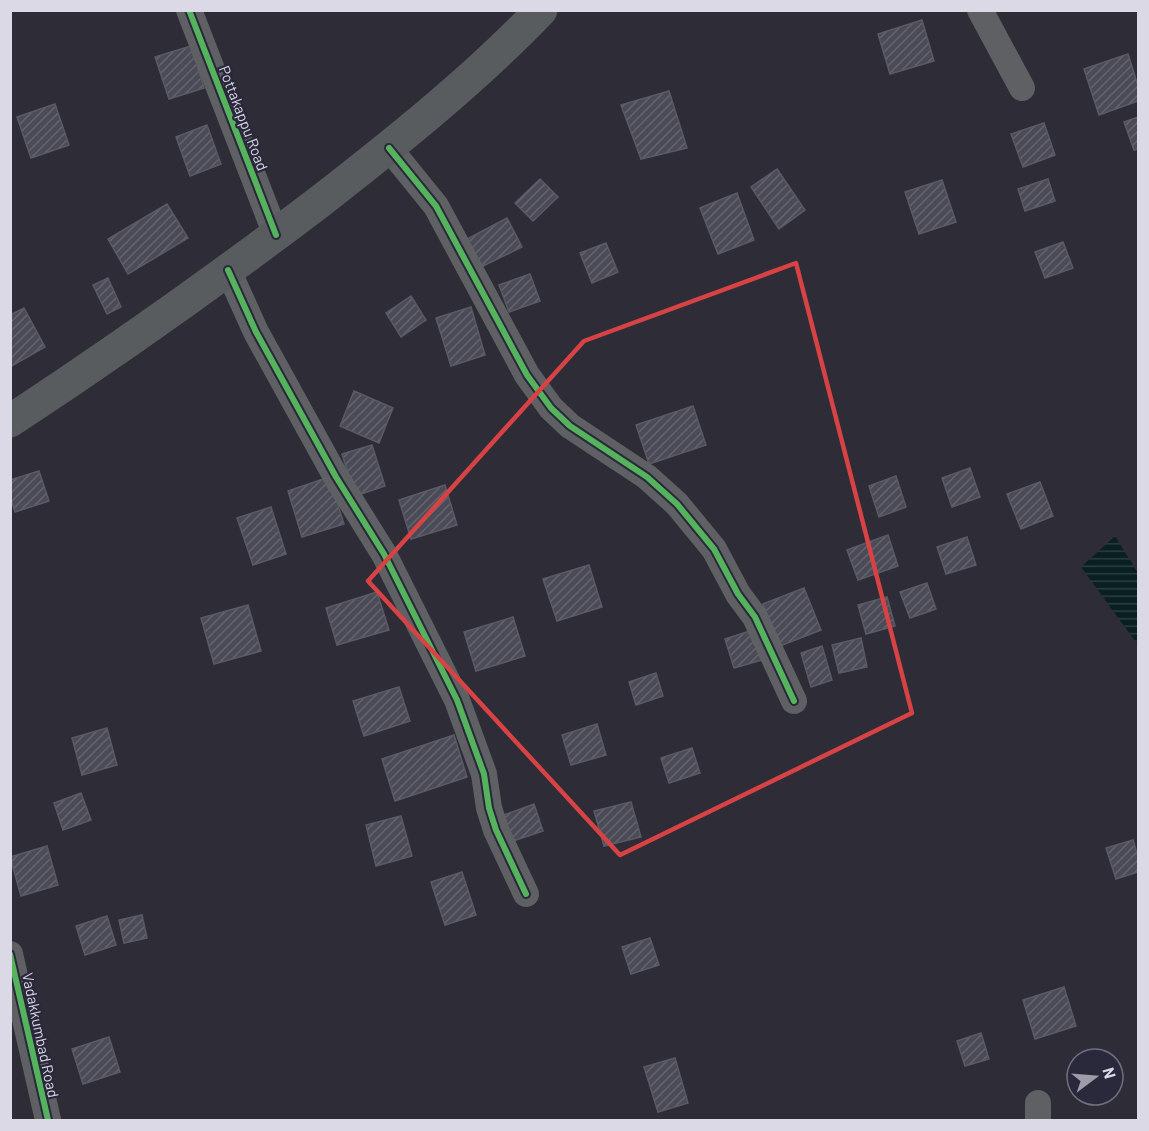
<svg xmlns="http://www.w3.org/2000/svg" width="1149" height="1131" viewBox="0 0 1149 1131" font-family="Barlow,sans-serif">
<defs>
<pattern id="water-rules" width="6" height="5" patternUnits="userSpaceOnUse" patternTransform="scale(1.5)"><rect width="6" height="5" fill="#091f22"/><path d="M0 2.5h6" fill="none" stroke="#2c3f42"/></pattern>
<pattern id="building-hatch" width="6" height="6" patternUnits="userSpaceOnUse" patternTransform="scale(1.5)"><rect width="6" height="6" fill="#4b4a57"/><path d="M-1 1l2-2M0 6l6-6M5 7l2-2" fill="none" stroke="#64646f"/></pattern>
</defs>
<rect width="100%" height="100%" fill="#2e2c37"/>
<!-- water -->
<path fill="url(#water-rules)" d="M1115,536L1138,573V645L1081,567Z"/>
<!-- building -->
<path fill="url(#building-hatch)" stroke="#5b5a64" stroke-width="1.5" d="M922,20L934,61L890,74L878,34Z
M191,46L204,88L169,99L155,57Z
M1128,54L1138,86V101L1099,115L1084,69Z
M669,91L687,148L641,159L621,105Z
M55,104L69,145L31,158L17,117Z
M1138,117V149L1134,150L1124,122Z
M1044,123L1055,155L1023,167L1011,134Z
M207,125L221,164L190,176L176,137Z
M777,169L805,210L779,229L751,187Z
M540,179L558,197L533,221L515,203Z
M1048,179L1055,201L1025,211L1018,189Z
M942,180L956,222L919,234L905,192Z
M737,193L754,240L718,254L700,208Z
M167,204L188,238L128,274L108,239Z
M507,218L522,247L481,267L467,239Z
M1063,242L1073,268L1045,278L1035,252Z
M606,243L618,272L592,283L580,253Z
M530,274L540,301L509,312L499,285Z
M108,278L121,307L107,314L93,285Z
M411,296L426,320L401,337L386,313Z
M471,307L485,355L451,366L436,318Z
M24,308L45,347L10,367V315Z
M354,391L393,408L379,443L340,426Z
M693,406L706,445L649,464L636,425Z
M372,445L385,486L355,496L342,454Z
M970,468L980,497L952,507L942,478Z
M39,471L49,501L15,512L10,496V480Z
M896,476L906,507L879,517L869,486Z
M329,477L344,524L302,537L288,491Z
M1040,482L1053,516L1021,529L1007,494Z
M445,485L457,525L411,539L399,500Z
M271,507L286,554L253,565L237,518Z
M888,535L898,566L858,580L847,550Z
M967,537L976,565L946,574L937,547Z
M589,565L602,607L557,621L543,579Z
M927,583L936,609L910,618L900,592Z
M804,588L821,630L780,646L763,604Z
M377,592L389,630L337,645L326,608Z
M887,597L895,626L866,634L858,605Z
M248,605L261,651L214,664L201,618Z
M513,617L525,656L476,671L464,632Z
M753,630L762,660L734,668L725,639Z
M861,638L867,667L839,673L832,645Z
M822,646L832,680L811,687L801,653Z
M656,673L663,696L636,705L629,682Z
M399,687L410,721L364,736L353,701Z
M597,724L606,755L571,765L562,735Z
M107,728L117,765L82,775L72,738Z
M454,735L467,777L395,801L382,759Z
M692,748L700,773L669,783L661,758Z
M81,793L91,820L63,830L54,803Z
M631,802L641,837L604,846L594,811Z
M534,804L543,831L513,841L504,815Z
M401,816L412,856L376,866L366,825Z
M1133,840L1138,857V872L1116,879L1106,848Z
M47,846L58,885L21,896L10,857Z
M462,872L476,915L445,925L431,882Z
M142,915L147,938L124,943L119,920Z
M107,916L116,945L85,955L76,926Z
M650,938L659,965L631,974L622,947Z
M1064,987L1076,1026L1035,1039L1023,1000Z
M981,1033L989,1059L965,1066L957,1041Z
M109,1037L120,1072L83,1084L72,1049Z
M675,1058L688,1103L658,1112L644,1067Z"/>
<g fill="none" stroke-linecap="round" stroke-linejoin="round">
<!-- street -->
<path stroke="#5f6064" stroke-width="26" d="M189,10L276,235
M980,10L1022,88
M389,148L436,206L527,375L551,408L570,426L647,477L677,504L714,549L738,594L755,617L794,701
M228,270L256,332L336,477L384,554L457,700L484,774L489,808L496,830L526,894
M10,954L48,1120
M1038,1103V1120"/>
<!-- secondary -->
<path stroke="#585c5f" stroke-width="33" d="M10,421C115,352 218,279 318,203C395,143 473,81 541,10"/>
<defs>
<path id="cycleway" d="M189,10L276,235
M389,148L436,206L527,375L551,408L570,426L647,477L677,504L714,549L738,594L755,617L794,701
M228,270L256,332L336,477L384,554L457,700L484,774L489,808L496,830L526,894
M10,954L48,1120"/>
</defs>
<!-- cycleway casing -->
<use href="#cycleway" stroke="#2a283b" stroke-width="10"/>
<!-- cycleway -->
<use href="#cycleway" stroke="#56b35d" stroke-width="6"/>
</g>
<!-- marked area -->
<path fill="none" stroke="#d74344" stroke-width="4.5" stroke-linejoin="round" d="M796,263L912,713L620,855L368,581L584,341Z"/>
<g text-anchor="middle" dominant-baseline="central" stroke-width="4.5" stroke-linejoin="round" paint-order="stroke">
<!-- street labels -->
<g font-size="15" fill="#dad9e5" stroke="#2a283b">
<text transform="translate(244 118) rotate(69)">Pottakappu Road</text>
<text transform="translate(41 1035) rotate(78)">Vadakkumbad Road</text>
</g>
</g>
<!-- border -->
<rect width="1149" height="1131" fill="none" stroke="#dad9e5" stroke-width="24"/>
<!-- north arrow -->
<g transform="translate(1095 1077) rotate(74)"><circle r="28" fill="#2a283b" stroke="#706f7f" stroke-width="1.5"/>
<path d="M0-4.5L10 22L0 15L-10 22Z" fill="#9e9ca8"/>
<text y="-9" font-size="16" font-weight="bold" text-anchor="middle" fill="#dad9e5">N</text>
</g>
</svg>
